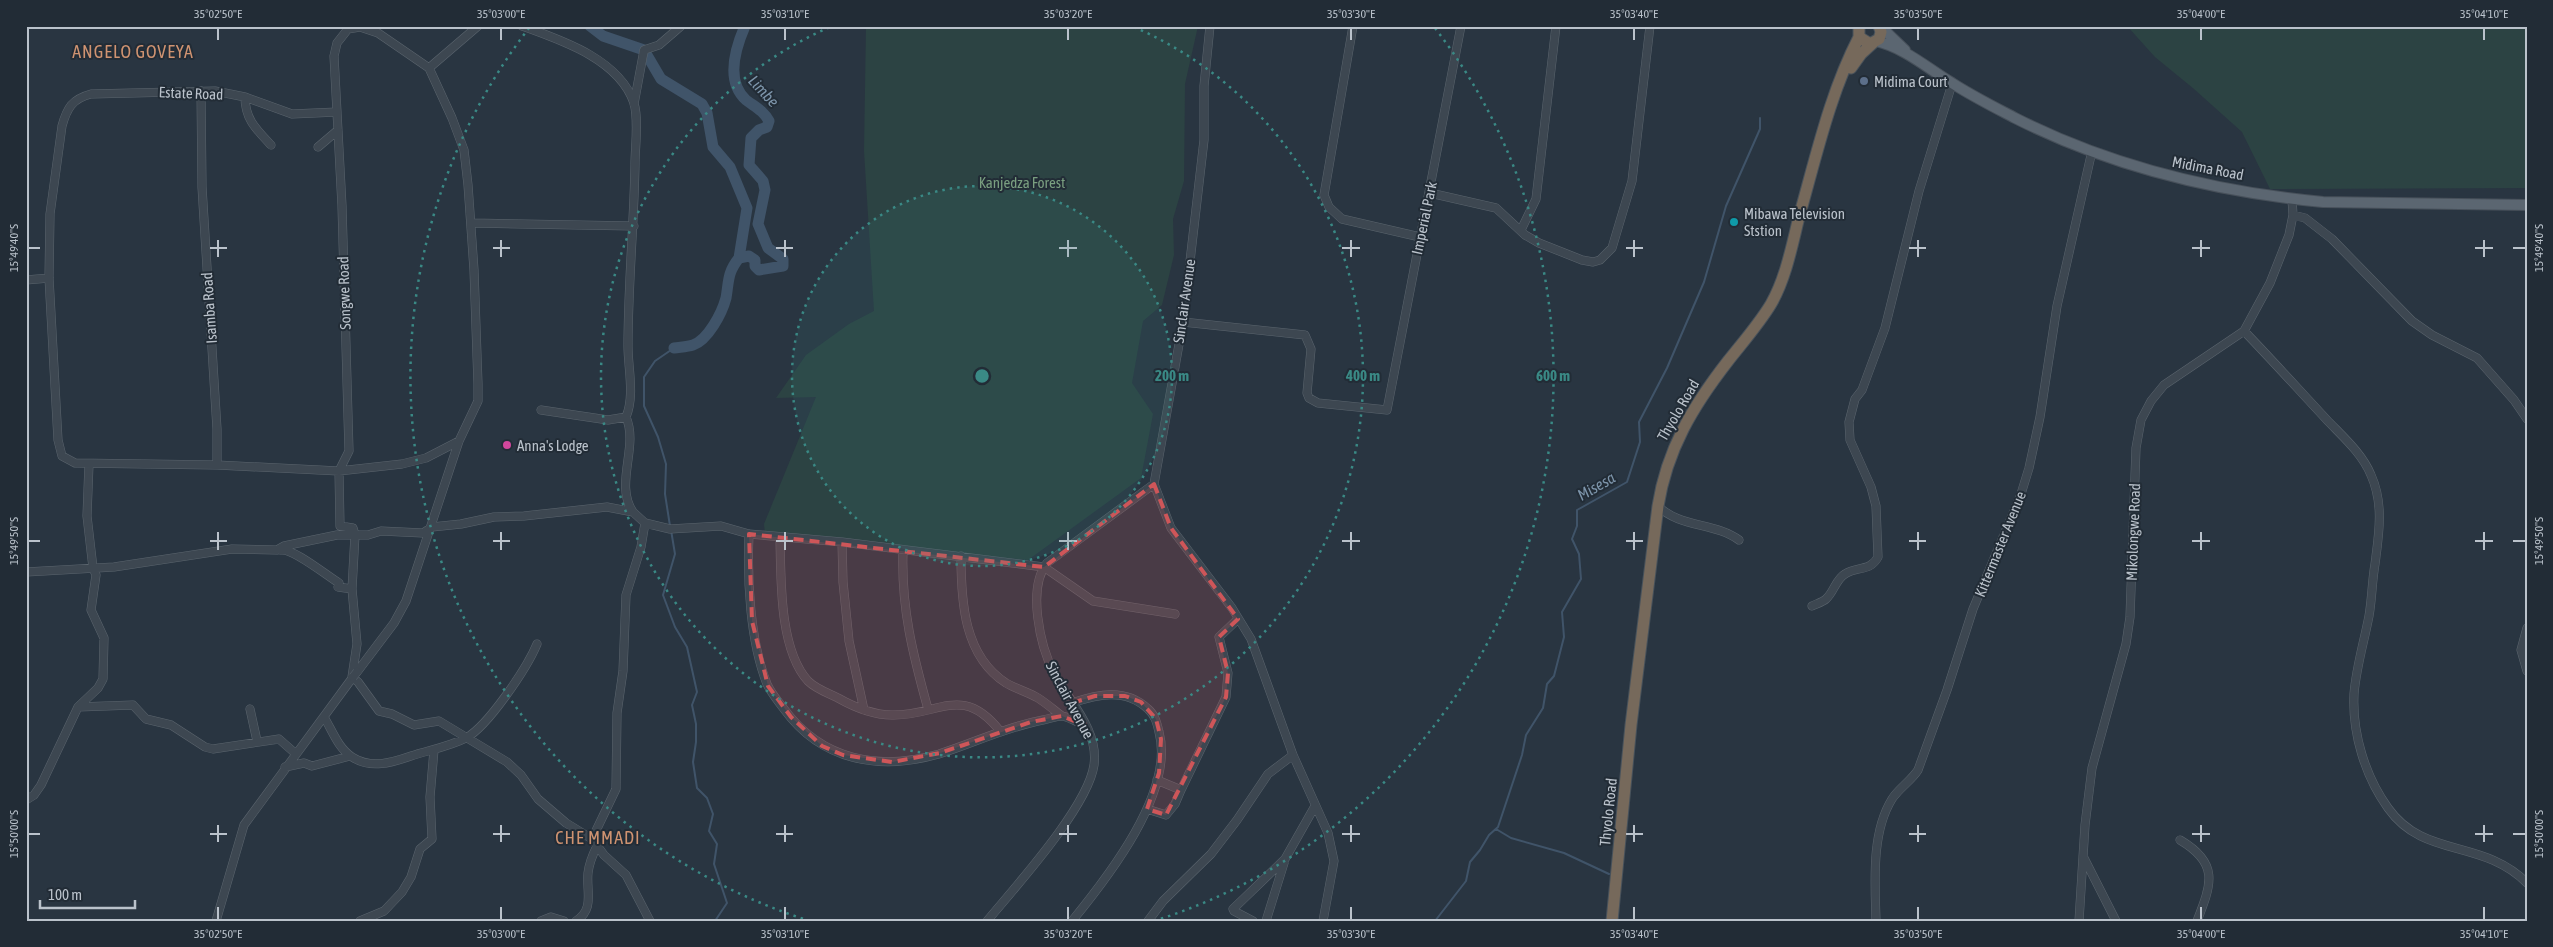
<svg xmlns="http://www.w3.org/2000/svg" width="2553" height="947" viewBox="0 0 2553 947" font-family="'Asap Condensed',sans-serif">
<rect width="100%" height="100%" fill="#293541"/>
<!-- green -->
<path fill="#2c4343" d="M866,26H1198L1185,84L1184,181L1173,219L1174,255L1162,305L1143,321L1132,383L1153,414L1141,478L1028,560L765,534L764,524L816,397L776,398L806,355L849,324L874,311L864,151Z
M2127,26H2527V188L2270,189L2242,132L2194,89L2155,57Z"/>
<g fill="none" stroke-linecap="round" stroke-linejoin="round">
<!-- stream -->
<path stroke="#405469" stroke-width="2" d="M670,526L665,494L666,464L658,437L644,406V377L655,361L674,348
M671,530L675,554L663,595L675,627L687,647L697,692L692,705L696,724V742L693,762L697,788L707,798L713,814L709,831L717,844L714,864L727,903L715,921
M1496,829L1511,838L1564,853L1609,874
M1435,921L1466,881L1470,862L1480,850L1489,835L1498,827L1522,755L1526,735L1543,708L1547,684L1554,676L1564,637L1562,612L1581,579L1579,554L1572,539L1577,526V510L1627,482L1640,442L1639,422L1667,368L1704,282L1726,206L1760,129V118"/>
<!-- river -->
<path stroke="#405469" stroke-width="11" d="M590,26L603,36L644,50L661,79L702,104L707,113L713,147L730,167L747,208L739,258
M674,348C680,347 687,347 693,345C708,340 722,313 726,298C729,281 727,273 739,258L749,256L755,260V266L759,270L783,266V259L768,248L758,224L765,190L763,181L749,165L751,138L759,130L767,127L769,121C763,110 755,107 746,100C725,81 735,49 745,26"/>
<defs>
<path id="minor" d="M522,26C561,40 619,59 634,103C639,121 635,146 635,164C634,225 628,285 628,346C628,369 635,395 626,417C639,447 614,484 633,512
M1353,26L1324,195L1329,207L1342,219L1420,237
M429,68L478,26
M201,91L202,187L217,429V465
M245,97C245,119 256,129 271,145
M634,104L644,50L659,45L681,26
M337,112L292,114L245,97L215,91L91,94C72,99 67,108 62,126L50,214L49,278L58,440L62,456L75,463L217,465L339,471L402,464L426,458L459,441
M318,147L338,130
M1430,193L1496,208L1525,235L1539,243L1582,260L1593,262L1600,260L1612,248L1632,181L1650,26
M2293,215L2305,218L2332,239L2412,321L2432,335L2477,358L2514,400L2527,419
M471,223L634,226
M1521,230L1536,199L1556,26
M26,280L49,278
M1183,322L1305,335L1311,349L1307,393L1309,398L1318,403L1387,410L1461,26
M2244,331C2272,360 2299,390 2326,419C2342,436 2362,453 2371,475C2384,504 2379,533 2375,564C2372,581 2372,599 2369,616C2364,642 2356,668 2354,694C2352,733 2365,776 2388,808C2424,859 2482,838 2527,883
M541,410L608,420L626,417
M1154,484L1171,528L1232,608L1251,639L1293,755L1328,833L1334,861L1323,921
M1658,506C1680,528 1714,522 1739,540
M749,534C747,580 750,641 767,684C771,693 778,701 784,709C822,761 879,771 939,754C974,743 1006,727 1043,720C1049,719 1056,716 1062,716C1069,717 1079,723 1086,726
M780,537C781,579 779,649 808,681C816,689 828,693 838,698C854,707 874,715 892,715C939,716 962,683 1000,731
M842,542L843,582L849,641L864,710
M281,550C293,548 326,575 339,583L338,587L352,589
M903,551C901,608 913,655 928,709
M961,556C961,602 964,656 1006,683C1016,689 1028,692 1038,698C1046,703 1054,710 1062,716
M26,572L114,567L232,549L277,550L284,546L337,535H368L381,531L423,533L432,527L461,524L494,517L524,516L607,507L633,512L645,523L670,529L721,526L749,534L842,542L1044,567L1093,601L1175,614
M1812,606C1816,604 1823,602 1826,599C1834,592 1836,579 1845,574C1857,566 1870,572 1878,557L1876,506L1871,487L1850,440L1849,422L1855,399L1862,390L1885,328L1919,191L1952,84
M2527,628L2521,650L2527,671
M357,672L394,623L406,601L459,441L478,401V384L474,270L468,185L464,150L452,118L429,68L378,33L360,27L348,29L337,43L334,56L342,206L349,451L339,471L340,526L353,528L355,535L352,589L357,644L352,677L358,682L379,711L392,714L414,725L439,721L507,762L521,775L538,799L566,823L592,839L604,855L626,875L650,921
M78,707L133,705L146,719L171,725L205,747L213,749L279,739L296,754
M250,709L257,741
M324,717C332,730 338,748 352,757C371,769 391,763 411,756C429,750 448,747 466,738C488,726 527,668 537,644
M285,767L304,763L312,766L350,756
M1181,790L1226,697L1228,673L1219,637L1238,619
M26,800L34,795L41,785L78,707L98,688L103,679L104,638L91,610L96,575L93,568L87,516L89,464
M1147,809L1166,815L1175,804L1181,790L1157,780
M592,839L616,789L617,713L623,671L626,595L641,547L645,523
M2180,840C2219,863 2212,883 2197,921
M2084,858L2116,921
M216,921L244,825L353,677
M360,921L384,911L402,892L411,877L420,849L432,839L430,797L434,750
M541,921L551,917L564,921
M576,921C595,909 586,891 588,873C589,864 593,854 597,846
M987,921C1016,886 1088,807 1094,765C1099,730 1069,701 1054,673C1040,646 1027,588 1047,563L1154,484L1183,322L1204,140V86L1210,26
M1072,921C1108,877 1175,792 1159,732C1157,723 1155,715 1148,709C1126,688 1098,694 1072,703
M1148,921L1163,901L1211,854L1237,820L1268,774L1293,755
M1253,921L1234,911L1233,909L1285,859L1315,806
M1266,921L1284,863
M1876,921C1875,882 1871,833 1892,799C1899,788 1911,781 1918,770L1947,690L1973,609L2021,494L2029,468L2040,417L2057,306L2092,151
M2079,921L2085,825L2092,768L2126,644L2130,617L2136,448L2141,420L2151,401L2164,385L2244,331L2270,283L2289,235L2293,215L2292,199"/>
<path id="major" d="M1880,26L1905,50
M1876,41C1905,48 1927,68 1952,83C1972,96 1994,107 2015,118C2110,166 2217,192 2323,202L2527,205"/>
<path id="highway" d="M1859,26V37L1870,44L1879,39L1881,32L1879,26
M1851,68L1861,54L1873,43
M1612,921L1631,725L1658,506C1667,449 1693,406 1728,361C1743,342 1759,324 1771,304C1786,278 1792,245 1799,217C1816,157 1830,93 1859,37"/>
</defs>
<!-- minor casing -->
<use href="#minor" stroke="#5b656e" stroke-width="9"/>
<!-- major casing -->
<use href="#major" stroke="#47505a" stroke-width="12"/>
<!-- highway casing -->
<use href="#highway" stroke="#48525b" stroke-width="13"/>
<!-- minor -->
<use href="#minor" stroke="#3d4751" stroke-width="8"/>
<!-- major -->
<use href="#major" stroke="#5b6671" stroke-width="10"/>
<!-- highway -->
<use href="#highway" stroke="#76695b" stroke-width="11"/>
<defs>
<path id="minor-bridge" d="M353,677L357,672"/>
</defs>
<!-- minor-bridge casing -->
<use href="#minor-bridge" stroke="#5b656e" stroke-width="9" stroke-linecap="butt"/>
<!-- minor-bridge -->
<use href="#minor-bridge" stroke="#3d4751" stroke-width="8"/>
</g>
<!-- marked area -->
<path fill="#ce5659" fill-opacity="0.2" stroke="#ce5659" stroke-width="4" stroke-dasharray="10 6" stroke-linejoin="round" d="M1154,484L1171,528L1238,619L1219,637L1228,673L1226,697L1166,815L1147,809L1159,773L1161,739L1156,719L1141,702L1125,696H1095L1072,703L1086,726L1062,716L1031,722L940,753L892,762L843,755L822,746L791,717L768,686L752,621L749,534L1044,567Z"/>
<!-- ticks -->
<path fill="none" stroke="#bac2cb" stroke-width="2" d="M218,28V40M501,28V40M785,28V40M1068,28V40M1351,28V40M1634,28V40M1918,28V40M2201,28V40M2484,28V40M218,240V257M501,240V257M785,240V257M1068,240V257M1351,240V257M1634,240V257M1918,240V257M2201,240V257M2484,240V257M28,248H40M210,248H227M493,248H510M776,248H793M1059,248H1077M1342,248H1360M1626,248H1643M1909,248H1926M2192,248H2210M2475,248H2493M2513,248H2526M218,532V550M501,532V550M785,532V550M1068,532V550M1351,532V550M1634,532V550M1918,532V550M2201,532V550M2484,532V550M28,541H40M210,541H227M493,541H510M776,541H793M1059,541H1077M1342,541H1360M1626,541H1643M1909,541H1926M2192,541H2210M2475,541H2493M2513,541H2526M218,825V842M501,825V842M785,825V842M1068,825V842M1351,825V842M1634,825V842M1918,825V842M2201,825V842M2484,825V842M28,834H40M210,834H227M493,834H510M776,834H793M1059,834H1077M1342,834H1360M1626,834H1643M1909,834H1926M2192,834H2210M2475,834H2493M2513,834H2526M218,907V920M501,907V920M785,907V920M1068,907V920M1351,907V920M1634,907V920M1918,907V920M2201,907V920M2484,907V920"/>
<!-- distance rings -->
<circle cx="982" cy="376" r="190" fill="#3a8985" fill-opacity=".12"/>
<g fill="none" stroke="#3a8985" stroke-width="2.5" stroke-dasharray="2.5 5">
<circle cx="982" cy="376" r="190"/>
<path d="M1134 27A381 381 0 1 1 830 27"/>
<path d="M810 921A571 571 0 0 1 529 28M1435 28A571 571 0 0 1 1154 921"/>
</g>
<!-- markers -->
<circle fill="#5c6f8a" stroke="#222c36" stroke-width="2" cx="1864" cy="81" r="5"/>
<circle fill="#0f9aa8" stroke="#222c36" stroke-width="2" cx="1734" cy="222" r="5"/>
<circle fill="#d1479c" stroke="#222c36" stroke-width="2" cx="507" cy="445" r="5"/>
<g text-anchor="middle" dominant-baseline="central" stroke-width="4" stroke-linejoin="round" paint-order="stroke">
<!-- poi labels -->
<g font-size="15" fill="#bac2cb" stroke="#222c36" text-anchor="start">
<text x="1874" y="81">Midima Court</text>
<text x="1744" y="213">Mibawa Television<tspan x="1744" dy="17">Ststion</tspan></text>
<text x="517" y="445">Anna's Lodge</text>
</g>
<!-- street labels -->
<g font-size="15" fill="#bac2cb" stroke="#222c36">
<text transform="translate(191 93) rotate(2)">Estate Road</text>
<text transform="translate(2208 168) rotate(11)">Midima Road</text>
<text transform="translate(1424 218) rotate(-78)">Imperial Park</text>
<text transform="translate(344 293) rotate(-92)">Songwe Road</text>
<text transform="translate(1184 301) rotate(-82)">Sinclair Avenue</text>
<text transform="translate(209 308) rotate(-94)">Isamba Road</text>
<text transform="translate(1678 410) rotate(-60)">Thyolo Road</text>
<text transform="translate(2133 532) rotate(-88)">Mikolongwe Road</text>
<text transform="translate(2000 544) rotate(-68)">Kittermaster Avenue</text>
<text transform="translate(1070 700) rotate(62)">Sinclair Avenue</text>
<text transform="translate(1608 812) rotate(-84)">Thyolo Road</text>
</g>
<!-- park labels -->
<g font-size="15" fill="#7a9f80" stroke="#222c36">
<text x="1022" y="182">Kanjedza Forest</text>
</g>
<!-- water labels -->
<g font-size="16" font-style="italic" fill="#7d95ab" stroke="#222c36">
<text transform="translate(764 91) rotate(47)">Limbe</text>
<text transform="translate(1596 486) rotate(-30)">Misesa</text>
</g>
<!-- quarter labels -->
<g font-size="18" letter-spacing="1" fill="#cf9371" stroke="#222c36">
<text x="133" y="51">ANGELO GOVEYA</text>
<text x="598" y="837">CHE MMADI</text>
</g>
</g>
<circle cx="982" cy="376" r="8" fill="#3a8985" stroke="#222c36" stroke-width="2.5"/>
<g font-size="15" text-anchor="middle" font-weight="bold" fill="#3a8985" stroke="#222c36" stroke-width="4" stroke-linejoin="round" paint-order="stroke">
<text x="1172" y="381">200 m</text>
<text x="1363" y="381">400 m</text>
<text x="1553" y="381">600 m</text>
</g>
<!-- border -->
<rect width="2553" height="947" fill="none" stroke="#222c36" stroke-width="55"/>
<!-- scale -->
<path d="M40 900v8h95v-8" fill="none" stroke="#bac2cb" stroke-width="2.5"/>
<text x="48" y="900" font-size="15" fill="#bac2cb" stroke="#222c36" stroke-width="4" paint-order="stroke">100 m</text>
<rect x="28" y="28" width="2498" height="892" fill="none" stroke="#bac2cb" stroke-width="2"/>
<g font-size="12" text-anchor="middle" fill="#bac2cb">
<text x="218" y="18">35°02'50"E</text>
<text x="501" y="18">35°03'00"E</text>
<text x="785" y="18">35°03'10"E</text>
<text x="1068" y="18">35°03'20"E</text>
<text x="1351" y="18">35°03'30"E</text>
<text x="1634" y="18">35°03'40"E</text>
<text x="1918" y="18">35°03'50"E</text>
<text x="2201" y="18">35°04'00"E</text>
<text x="2484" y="18">35°04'10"E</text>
<text transform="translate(14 248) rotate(-90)" y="4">15°49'40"S</text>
<text transform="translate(2539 248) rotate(-90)" y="4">15°49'40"S</text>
<text transform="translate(14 541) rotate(-90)" y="4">15°49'50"S</text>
<text transform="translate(2539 541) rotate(-90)" y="4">15°49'50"S</text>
<text transform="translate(14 834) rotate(-90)" y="4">15°50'00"S</text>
<text transform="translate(2539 834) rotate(-90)" y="4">15°50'00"S</text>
<text x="218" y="938">35°02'50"E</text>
<text x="501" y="938">35°03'00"E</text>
<text x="785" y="938">35°03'10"E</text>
<text x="1068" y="938">35°03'20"E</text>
<text x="1351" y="938">35°03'30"E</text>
<text x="1634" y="938">35°03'40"E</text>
<text x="1918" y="938">35°03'50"E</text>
<text x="2201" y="938">35°04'00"E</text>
<text x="2484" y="938">35°04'10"E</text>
</g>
</svg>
